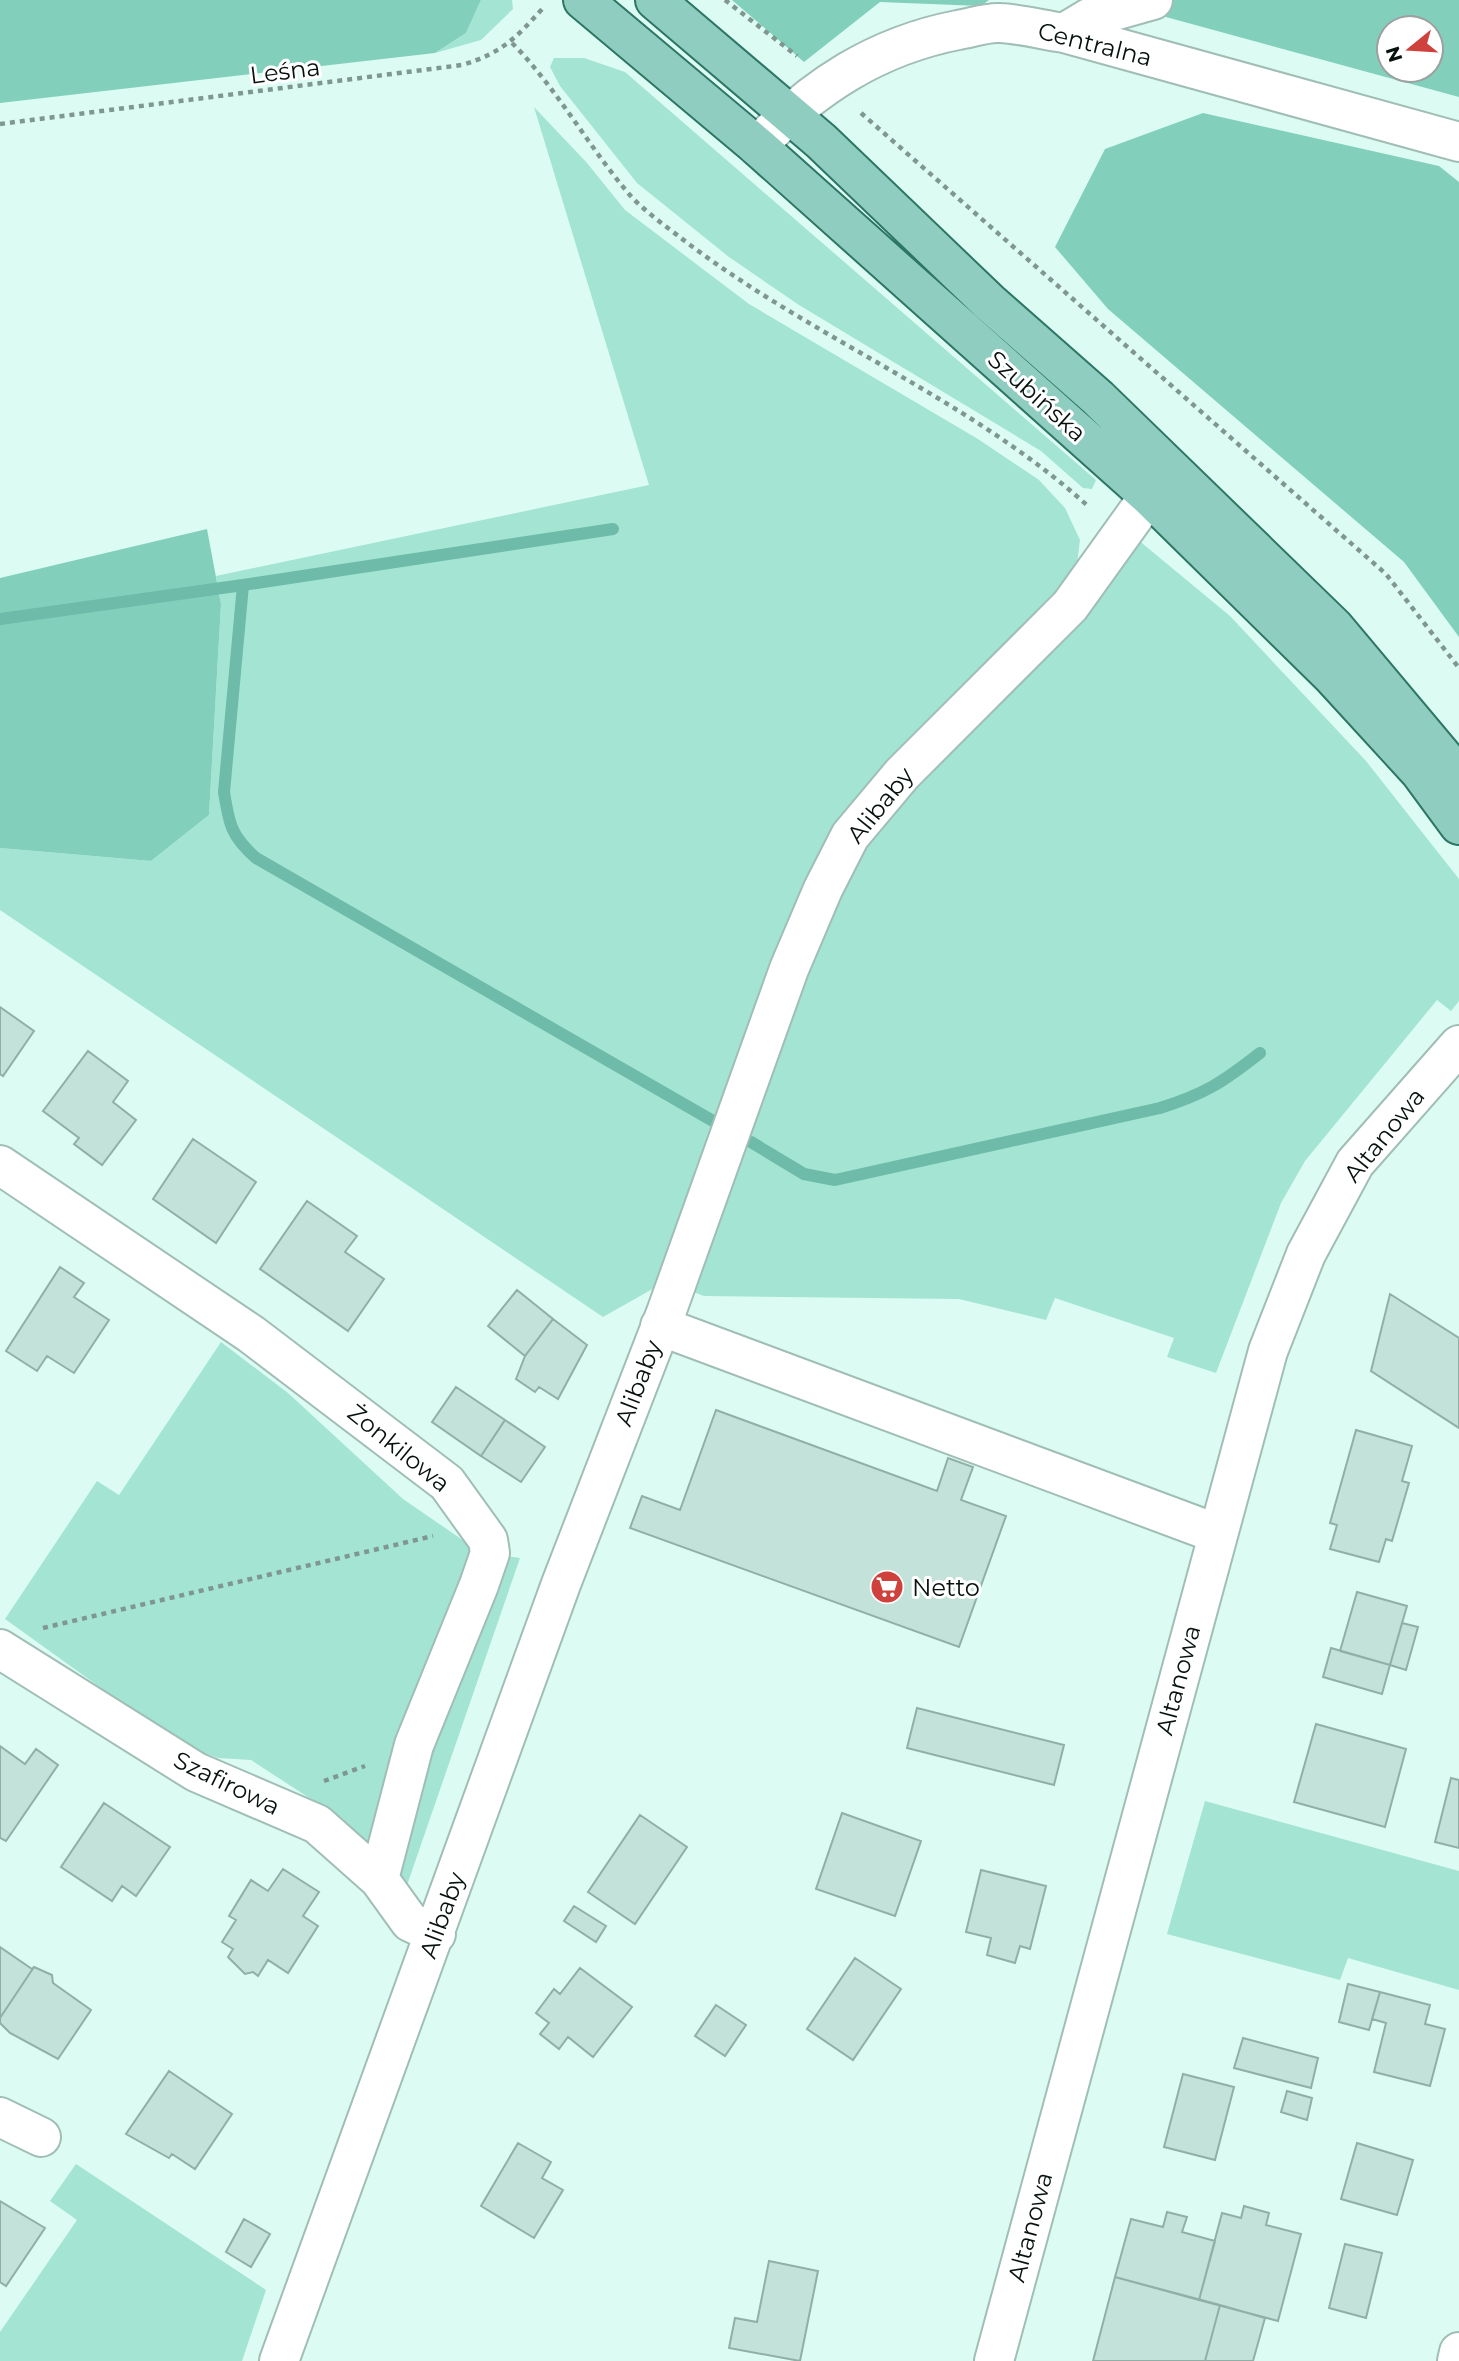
<svg xmlns="http://www.w3.org/2000/svg" width="1459" height="2361" viewBox="0 0 1459 2361" font-family="Montserrat,sans-serif">
<rect width="100%" height="100%" fill="#dcfcf3"/>
<!-- green -->
<path fill="#a3e4d3" d="M481,0H512L513,9L481,40L435,53L466,33Z
M554,58H584L625,72L1096,480L1092,489L1083,488L1041,451L799,305L729,257L637,183L560,86L550,67Z
M534,107L587,163L625,210L749,304L978,439L1039,480L1065,508L1080,540L1075,580L861,802L656,1287L603,1317L0,910V848L151,861L209,815L221,604L216,576L649,485Z
M1137,539L1230,616L1366,761L1459,879V1001L1451,1011L1437,1000L1305,1161L1281,1203L1216,1373L1167,1357L1174,1338L1055,1298L1046,1320L959,1299L704,1296L688,1290L799,978L867,839Z
M221,1342L288,1393L403,1499L480,1552L520,1558L406,1888L317,1803L251,1760L218,1758L179,1744L5,1619L97,1481L119,1495Z
M1205,1801L1459,1871V1990L1348,1958L1340,1980L1167,1934Z
M76,2164L266,2290L242,2361H0V2332L77,2220L50,2201Z"/>
<!-- forest -->
<path fill="#82d0bc" fill-rule="evenodd" d="M0,0H481L466,33L435,53L0,103Z
M732,0H989L981,6L880,2L804,62Z
M1164,0H1459V97L1166,17ZM1389,28H1431V70H1389Z
M1203,113L1439,166L1459,182V637L1404,562L1108,309L1055,247L1105,149Z
M207,529L221,604L209,815L151,861L0,848V578Z"/>
<g fill="none" stroke-linecap="round" stroke-linejoin="round">
<!-- stream -->
<path stroke="#6dbba8" stroke-width="12" d="M243,585L613,529
M0,619L243,585L224,792C229,824 231,836 256,858L720,1125
M751,1142L804,1174L835,1180L1160,1108C1205,1094 1223,1082 1260,1053"/>
</g>
<!-- building -->
<path fill="#c3e2d9" stroke="#92afa7" stroke-width="2" d="M0,1007L34,1031L3,1076L0,1074Z
M88,1051L128,1081L113,1102L136,1120L102,1165L74,1144L79,1138L43,1111Z
M193,1139L256,1182L216,1243L153,1199Z
M307,1201L357,1236L345,1252L384,1279L348,1331L260,1269Z
M60,1267L84,1283L74,1297L109,1320L74,1373L47,1356L37,1371L6,1351Z
M517,1290L553,1319L525,1356L488,1326Z
M1390,1294L1459,1338V1428L1371,1371Z
M553,1319L587,1345L558,1399L539,1387L535,1392L516,1379L525,1356Z
M456,1387L505,1420L481,1456L432,1422Z
M716,1410L937,1491L948,1458L973,1467L961,1500L1006,1516L959,1647L630,1528L642,1496L680,1510Z
M505,1420L545,1447L521,1482L481,1456Z
M1356,1430L1412,1446L1402,1481L1409,1483L1392,1541L1386,1539L1379,1562L1330,1549L1337,1525L1330,1523Z
M1357,1592L1407,1606L1390,1665L1340,1651Z
M1402,1623L1418,1627L1406,1670L1390,1665Z
M1331,1648L1390,1665L1382,1694L1323,1677Z
M917,1708L1064,1745L1054,1785L907,1748Z
M1316,1724L1406,1749L1385,1827L1294,1802Z
M0,1746L25,1764L36,1749L58,1765L6,1841L0,1838Z
M1451,1778L1459,1780V1848L1435,1842Z
M104,1803L170,1847L136,1896L122,1886L112,1901L61,1867Z
M842,1813L921,1841L895,1916L816,1889Z
M640,1815L687,1847L635,1924L588,1892Z
M283,1869L319,1892L303,1916L318,1926L288,1973L268,1960L258,1976L253,1972L245,1974L228,1957L233,1949L222,1942L236,1920L229,1916L251,1880L268,1891Z
M981,1870L1046,1886L1030,1949L1020,1946L1015,1963L987,1955L991,1938L966,1932Z
M574,1906L606,1926L596,1942L564,1921Z
M0,1947L32,1969L34,1967L0,2018Z
M855,1958L901,1989L853,2060L807,2029Z
M34,1967L52,1975L53,1983L91,2010L58,2059L10,2033L0,2023V2018Z
M580,1968L632,2007L593,2057L568,2037L559,2049L540,2034L549,2023L536,2013L554,1989L560,1994Z
M1348,1984L1380,1992L1369,2030L1339,2022Z
M1380,1992L1430,2005L1425,2024L1445,2029L1430,2086L1374,2072L1386,2023L1372,2019Z
M716,2005L746,2025L725,2056L695,2036Z
M1243,2038L1318,2058L1311,2088L1234,2068Z
M169,2071L232,2114L195,2169L172,2154L169,2158L126,2134Z
M1183,2074L1234,2087L1215,2160L1164,2147Z
M1287,2091L1312,2098L1307,2120L1281,2112Z
M518,2143L551,2162L542,2178L563,2190L534,2238L481,2206Z
M1357,2143L1413,2160L1397,2215L1341,2199Z
M0,2201L45,2228L6,2286L0,2282Z
M1244,2206L1269,2213L1266,2225L1301,2234L1278,2321L1199,2300L1222,2213L1241,2218Z
M1167,2212L1187,2217L1182,2232L1215,2241L1199,2300L1115,2277L1131,2219L1163,2227Z
M244,2219L270,2234L251,2267L226,2252Z
M1345,2244L1382,2253L1366,2318L1329,2308Z
M769,2261L818,2271L800,2361L729,2348L735,2318L757,2322Z
M1115,2277L1220,2305L1205,2361H1093Z
M1220,2305L1265,2318L1253,2361H1205Z"/>
<g fill="none" stroke-linecap="round" stroke-linejoin="round">
<defs>
<path id="minor" d="M1064,33L1089,18L1153,0
M757,146C813,87 876,46 958,30C971,28 987,22 1000,23C1021,24 1043,30 1064,33L1459,142
M0,1165L251,1334L447,1483L488,1540L490,1553L479,1585L414,1745L379,1879
M660,1326L1218,1534
M0,1649L196,1772L317,1824L379,1879L410,1922L436,1934
M0,2117L41,2137
M279,2361L561,1584L667,1310L789,969L823,889L850,836L902,774L1070,606L1149,496
M994,2361L1268,1351L1306,1254L1355,1163L1459,1045
M1457,2361L1459,2352"/>
<path id="major" d="M583,0L757,146L1149,496L1332,676L1420,772L1459,825
M655,0L821,141L989,302L1098,398L1334,627L1459,776"/>
</defs>
<!-- minor casing -->
<use href="#minor" stroke="#a0beb6" stroke-width="42"/>
<!-- major casing -->
<use href="#major" stroke="#2d7666" stroke-width="42"/>
<!-- path -->
<path stroke="#809790" stroke-width="4.5" stroke-dasharray="5 5" stroke-linecap="butt" d="M725,0L797,56
M512,43C556,87 588,146 629,194C643,210 664,225 681,238C810,338 968,397 1089,507
M861,113L1386,574L1459,668
M0,124L462,65C502,53 516,38 543,8
M43,1628L433,1536
M324,1781L365,1766"/>
<!-- minor -->
<use href="#minor" stroke="#fff" stroke-width="38"/>
<!-- major -->
<use href="#major" stroke="#8ecdbf" stroke-width="38"/>
</g>
<!-- icons -->
<defs>
<symbol id="supermarket-disc" viewBox="-11 -11 22 22"><circle r="9.5" fill="#cf413c" stroke="#fff"/><path d="M-6-5.5h2.5l.6 2H6L4.5 2H-2.5L-4.4-4H-6ZM-1.5 3.2a1.3 1.3 0 1 0 .1 0ZM3 3.2a1.3 1.3 0 1 0 .1 0Z" fill="#fff"/></symbol>
</defs>
<g fill-rule="evenodd">
<use href="#supermarket-disc" x="868" y="1568" width="38" height="38"/>
</g>
<g text-anchor="middle" dominant-baseline="central" stroke-width="6" stroke-linejoin="round" paint-order="stroke">
<!-- street labels -->
<g font-size="24" fill="#07120f" stroke="#fff">
<text transform="translate(1095 44) rotate(14)">Centralna</text>
<text transform="translate(285 71) rotate(-7)">Leśna</text>
<text transform="translate(1037 396) rotate(42)">Szubińska</text>
<text transform="translate(880 805) rotate(-51)">Alibaby</text>
<text transform="translate(1384 1135) rotate(-51)">Altanowa</text>
<text transform="translate(638 1383) rotate(-69)">Alibaby</text>
<text transform="translate(399 1448) rotate(39)">Żonkilowa</text>
<text transform="translate(1178 1680) rotate(-75)">Altanowa</text>
<text transform="translate(227 1783) rotate(26)">Szafirowa</text>
<text transform="translate(442 1915) rotate(-70)">Alibaby</text>
<text transform="translate(1030 2227) rotate(-75)">Altanowa</text>
</g>
<!-- poi labels -->
<g font-size="24" fill="#07120f" stroke="#fff" text-anchor="start">
<text x="912" y="1587">Netto</text>
</g>
</g>
<!-- north arrow -->
<g transform="translate(1410 49) rotate(252)"><circle r="33" fill="#ffffff" stroke="#9ca09f" stroke-width="2"/>
<path d="M0-5L12 26L0 18L-12 26Z" fill="#cf413c"/>
<text y="-10" font-size="19" font-weight="bold" text-anchor="middle" fill="#07120f">N</text>
</g>
</svg>
